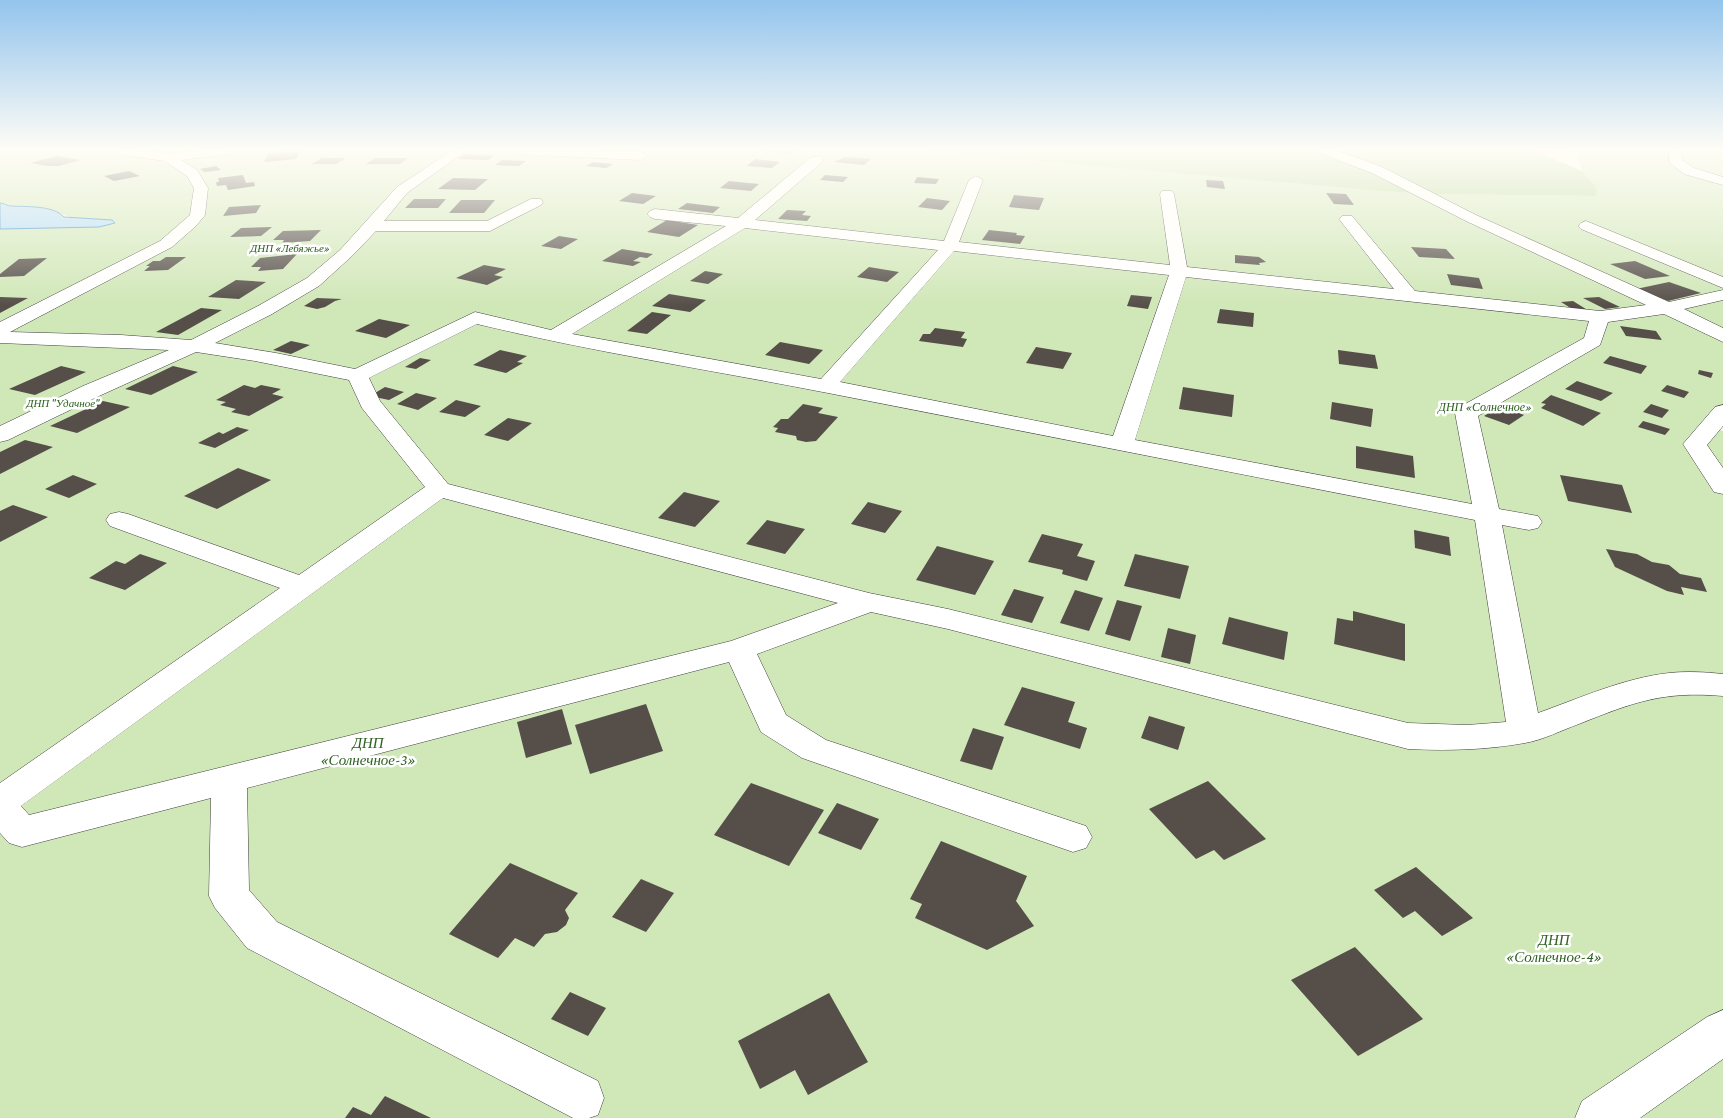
<svg xmlns="http://www.w3.org/2000/svg" width="1723" height="1118" viewBox="0 0 1723 1118" font-family="'Crimson Pro',serif">
<rect width="100%" height="100%" fill="#fefbec"/>
<!-- green -->
<path fill="#d0e7b8" d="M0,150H914L1382,191L1436,194L1595,196L1597,188L1582,171L1576,153L1570,150H1723V427L1714,424L1711,427L1723,431V1118H0V229L84,227L78,219C67,217 59,212 48,210C35,207 24,207 11,206C7,206 4,203 0,203Z"/>
<!-- forest -->
<path fill="#b4d798" d="M914,150H1533L1582,171L1597,188L1596,196L1436,194L1380,191Z"/>
<!-- water -->
<path fill="#b3dbf4" stroke="#3d90c8" d="M0,203C4,203 7,206 11,206C26,207 53,205 64,217L112,220L115,223L99,227L0,229Z"/>
<!-- building -->
<path fill="#554e49" d="M766,150H797L792,154L764,152Z
M300,151L296,159L264,162L268,153Z
M464,154L494,155L488,160L458,159Z
M57,156L80,160L59,166H48L30,163Z
M845,157L871,159L864,165L834,162Z
M322,158H346L336,164H312Z
M375,158H408L400,164H366Z
M755,159L780,162L772,168L747,166Z
M502,160L526,161L519,166L495,165Z
M593,162L613,164L606,168L586,166Z
M216,166L221,170L205,172L200,169Z
M129,171L140,176L114,181L104,176Z
M243,175L246,183L254,182L255,186L228,190L226,185L217,186L216,182H219L218,178Z
M825,175L848,177L843,182L820,180Z
M917,177L939,179L936,184L914,183Z
M453,178L488,179L475,190L438,189Z
M1206,180L1223,181L1225,189L1207,187Z
M729,181L759,184L751,191L720,188Z
M632,193L656,196L643,204L619,201Z
M1326,193L1346,194L1354,205L1334,204Z
M1014,195L1044,198L1039,210L1009,207Z
M927,198L950,201L942,210L918,207Z
M414,199H446L438,208H405Z
M461,200H495L484,213H449Z
M687,203L720,207L713,213L678,209Z
M261,205L256,213L223,216L229,207Z
M787,210L806,211L802,215L811,216L807,221L778,219Z
M667,220L698,225L679,237L647,232Z
M272,227L261,236L230,237L241,228Z
M321,230L310,241L282,243L284,240H273L283,231Z
M989,230L1017,233L1016,235L1025,236L1020,244L982,240Z
M559,236L578,239L561,249L541,246Z
M1411,247L1446,249L1455,259L1419,257Z
M622,249L653,254L647,258L640,257L633,261L641,262L633,266L602,261Z
M297,254L283,269L258,271L261,267H251L260,258Z
M1235,255L1259,257L1266,262L1259,263L1260,265L1235,263Z
M166,257H186L168,270L144,271L150,266H146L153,261H160Z
M47,258L24,276L0,277V274L19,259Z
M1635,261L1670,276L1645,279L1610,264Z
M484,265L506,269L494,275L503,277L487,285L456,278Z
M869,267L899,272L887,282L857,277Z
M705,271L723,274L708,284L690,281Z
M1447,274L1479,278L1483,289L1451,285Z
M236,280L266,282L239,299L208,297Z
M1669,282L1701,293L1668,301L1636,289Z
M669,294L706,300L690,312L652,306Z
M1131,295L1152,297L1148,309L1127,306Z
M0,297L28,298L0,313Z
M1599,297L1620,307L1605,309L1583,298Z
M317,298L342,299L335,301L325,307L317,309L304,306Z
M1573,301L1589,311L1577,312L1561,302Z
M201,308L222,310L178,335L156,332Z
M1220,309L1254,313L1253,327L1217,323Z
M652,312L671,315L647,334L627,331Z
M379,319L410,325L386,338L355,331Z
M1620,326L1656,331L1662,340L1626,336Z
M935,328L965,332L961,338L967,339L963,347L919,341L923,334H930Z
M291,341L310,345L291,354L273,350Z
M780,342L823,350L809,364L765,355Z
M1036,347L1072,353L1063,369L1026,363Z
M500,350L527,356L517,362L523,363L506,373L473,365Z
M1338,350L1375,355L1378,369L1339,364Z
M1610,356L1647,366L1641,374L1603,363Z
M420,358L431,360L416,369L405,367Z
M61,366L86,372L35,395L9,389Z
M173,366L198,372L151,395L125,389Z
M1699,370L1713,373L1711,378L1698,374Z
M1577,381L1613,393L1601,401L1565,389Z
M244,385L255,388L261,385L281,389L272,394L284,397L249,416L231,412L236,409L220,405L226,402L216,400Z
M1667,385L1686,391L1689,392L1684,398L1661,391Z
M385,387L404,392L389,400L370,396Z
M1183,387L1234,395L1232,417L1179,409Z
M416,393L437,398L418,410L397,404Z
M1551,395L1601,413L1583,426L1541,408L1546,404L1541,403Z
M456,400L481,406L465,417L439,412Z
M103,401L130,407L77,433L50,426Z
M1332,402L1373,409L1371,427L1330,419Z
M803,404L823,408L818,413L838,417L816,441L806,442L797,440L796,436L775,432L778,428L773,427L781,419H788Z
M1651,404L1669,410L1662,418L1643,412Z
M1500,406L1524,415L1509,425L1484,416Z
M508,418L532,423L508,441L484,435Z
M1643,421L1657,425L1670,429L1665,435L1638,427Z
M237,427L249,430L215,448L198,443L219,432L223,434Z
M25,440L53,447L0,474V452Z
M1356,446L1413,456L1415,478L1356,468Z
M238,468L271,480L217,509L184,496Z
M73,475L97,484L69,498L45,489Z
M1560,475L1622,485L1632,513L1568,501Z
M684,492L720,501L695,527L658,518Z
M868,502L902,511L885,533L851,524Z
M13,505L48,517L0,542V511Z
M767,520L805,529L785,554L746,544Z
M1414,530L1449,537L1451,556L1415,548Z
M1042,534L1083,544L1077,556L1095,561L1087,581L1062,574L1063,570L1028,562Z
M937,546L994,561L975,595L916,580Z
M1606,549L1637,554L1652,562L1669,565L1680,574L1701,578L1707,592L1681,587L1684,595L1667,591L1615,567Z
M140,554L167,563L125,590L89,578L116,561L125,564Z
M1135,554L1189,566L1180,599L1124,586Z
M1014,589L1044,597L1032,623L1001,615Z
M1075,590L1103,598L1089,631L1060,623Z
M1117,600L1142,606L1130,641L1105,634Z
M1353,611L1405,624V661L1334,644L1337,618L1353,621Z
M1229,617L1288,632L1284,660L1222,644Z
M1168,628L1196,635L1190,664L1161,657Z
M1022,687L1075,702L1068,722L1087,728L1080,749L1004,725Z
M646,704L663,751L590,774L575,725Z
M562,709L572,744L526,758L517,722Z
M1149,716L1185,727L1178,750L1141,738Z
M973,728L1004,737L992,770L960,761Z
M1208,781L1266,839L1224,860L1214,850L1196,859L1149,809Z
M751,783L824,810L789,866L714,835Z
M837,803L879,819L861,850L818,833Z
M941,841L1027,876L1016,901L1034,926L987,950L915,918L922,904L910,899Z
M510,863L578,893L565,910L569,918L566,925L557,932L545,934L534,947L515,938L498,958L449,934Z
M1416,867L1473,918L1442,936L1415,911L1403,918L1374,890Z
M641,879L674,893L646,932L612,917Z
M1355,947L1423,1019L1358,1056L1291,980Z
M570,992L606,1008L588,1036L551,1019Z
M829,993L868,1062L808,1095L795,1070L760,1089L738,1041Z
M385,1096L431,1118H345L353,1107L371,1115Z"/>
<g fill="none" stroke-linecap="round" stroke-linejoin="round">
<defs>
<path id="minor" d="M112,150H141L169,154L201,150H234L228,154L181,160L197,170L208,188L205,215L196,226L172,247L10,332L121,335L191,340L258,306L307,278L340,250L397,187L453,150H467L407,193L384,221H487L531,199H541L543,202L541,205L490,231H376L352,256L319,286L272,314L215,343L276,353L355,369L475,312L551,330L726,226L655,219L650,217L647,214L650,211L655,209L738,218L811,157H821L823,160L821,163L755,220L944,241L969,180L976,176L983,180L959,242L1170,265L1160,194L1162,191H1172L1174,194L1187,267L1394,289L1339,219L1342,216H1352L1415,291L1600,311L1646,305L1466,221L1372,173L1320,153L1318,150H1335L1382,167L1476,215L1669,302L1723,290V300L1684,309L1723,328V342L1664,314L1608,322L1600,345L1478,416L1499,509L1538,516L1542,522L1538,528L1529,530L1502,525L1538,713C1580,698 1624,678 1669,673C1687,671 1705,672 1723,674V696C1663,691 1634,702 1579,724C1562,730 1543,740 1525,743C1486,750 1448,751 1408,749L948,629L871,612L757,654L786,715L826,740L1086,826L1092,837L1086,848L1073,852L802,758L761,732L729,662L247,788L249,890L277,922L598,1081L604,1098L598,1115L589,1118H573L247,948L215,908L209,896L211,798L22,847L9,843L0,833V783L280,588L110,526L106,520L110,514L119,512L128,514L299,575L425,487L362,408L349,380L255,361L196,352L99,396L8,440L0,442V426L83,386L169,350L0,343V322L160,241L190,215L194,188L187,176L165,161L118,154ZM745,228L938,250L821,379L572,334ZM954,251L1169,275L1113,436L840,382ZM1186,277L1589,321L1584,338L1458,408L1455,413L1472,504L1135,440ZM477,324C593,352 711,370 828,393C1044,435 1259,478 1475,520L1506,722L1467,725L1408,723L948,609L869,593L448,484L380,401L369,378ZM443,498L838,603L731,641L29,815L21,806Z
M511,150L641,152L647,156L641,160L517,154Z
M1669,150H1681L1682,160L1694,168L1723,177V185L1684,174L1669,162Z
M1586,221L1723,277V288L1581,229L1578,226L1581,223Z
M1723,405V426L1707,445L1723,468V494L1714,492L1683,444L1715,407Z
M1723,1010V1059L1640,1118H1575L1582,1101L1707,1017Z"/>
</defs>
<!-- minor casing -->
<use href="#minor" stroke="#3f3f3f" stroke-width="1"/>
<!-- minor -->
<use href="#minor" fill="#fff" fill-rule="evenodd"/>
</g>
<!-- sky -->
<linearGradient id="sky" x2="0" y2="1"><stop stop-color="#93c4ed"/><stop offset="0.49" stop-color="#fffdf6"/><stop offset="1" stop-color="#fffdf6" stop-opacity="0"/></linearGradient>
<rect width="1723" height="306" fill="url(#sky)"/>
<g text-anchor="middle" dominant-baseline="central" stroke-width="5" stroke-linejoin="round" paint-order="stroke">
<!-- far-park labels -->
<g font-size="11" font-style="italic" fill="#2d611f" stroke="#fff">
<text x="290" y="248">ДНП «Лебяжье»</text>
<text x="63" y="403">ДНП "Удачное"</text>
</g>
<!-- park labels -->
<g font-size="12" font-style="italic" fill="#2d611f" stroke="#fff">
<text x="1485" y="407">ДНП «Солнечное»</text>
</g>
<!-- near-park labels -->
<g font-size="15" font-style="italic" fill="#2d611f" stroke="#fff">
<text x="368" y="743">ДНП<tspan x="368" dy="17">«Солнечное-3»</tspan></text>
<text x="1554" y="940">ДНП<tspan x="1554" dy="17">«Солнечное-4»</tspan></text>
</g>
</g>
</svg>
